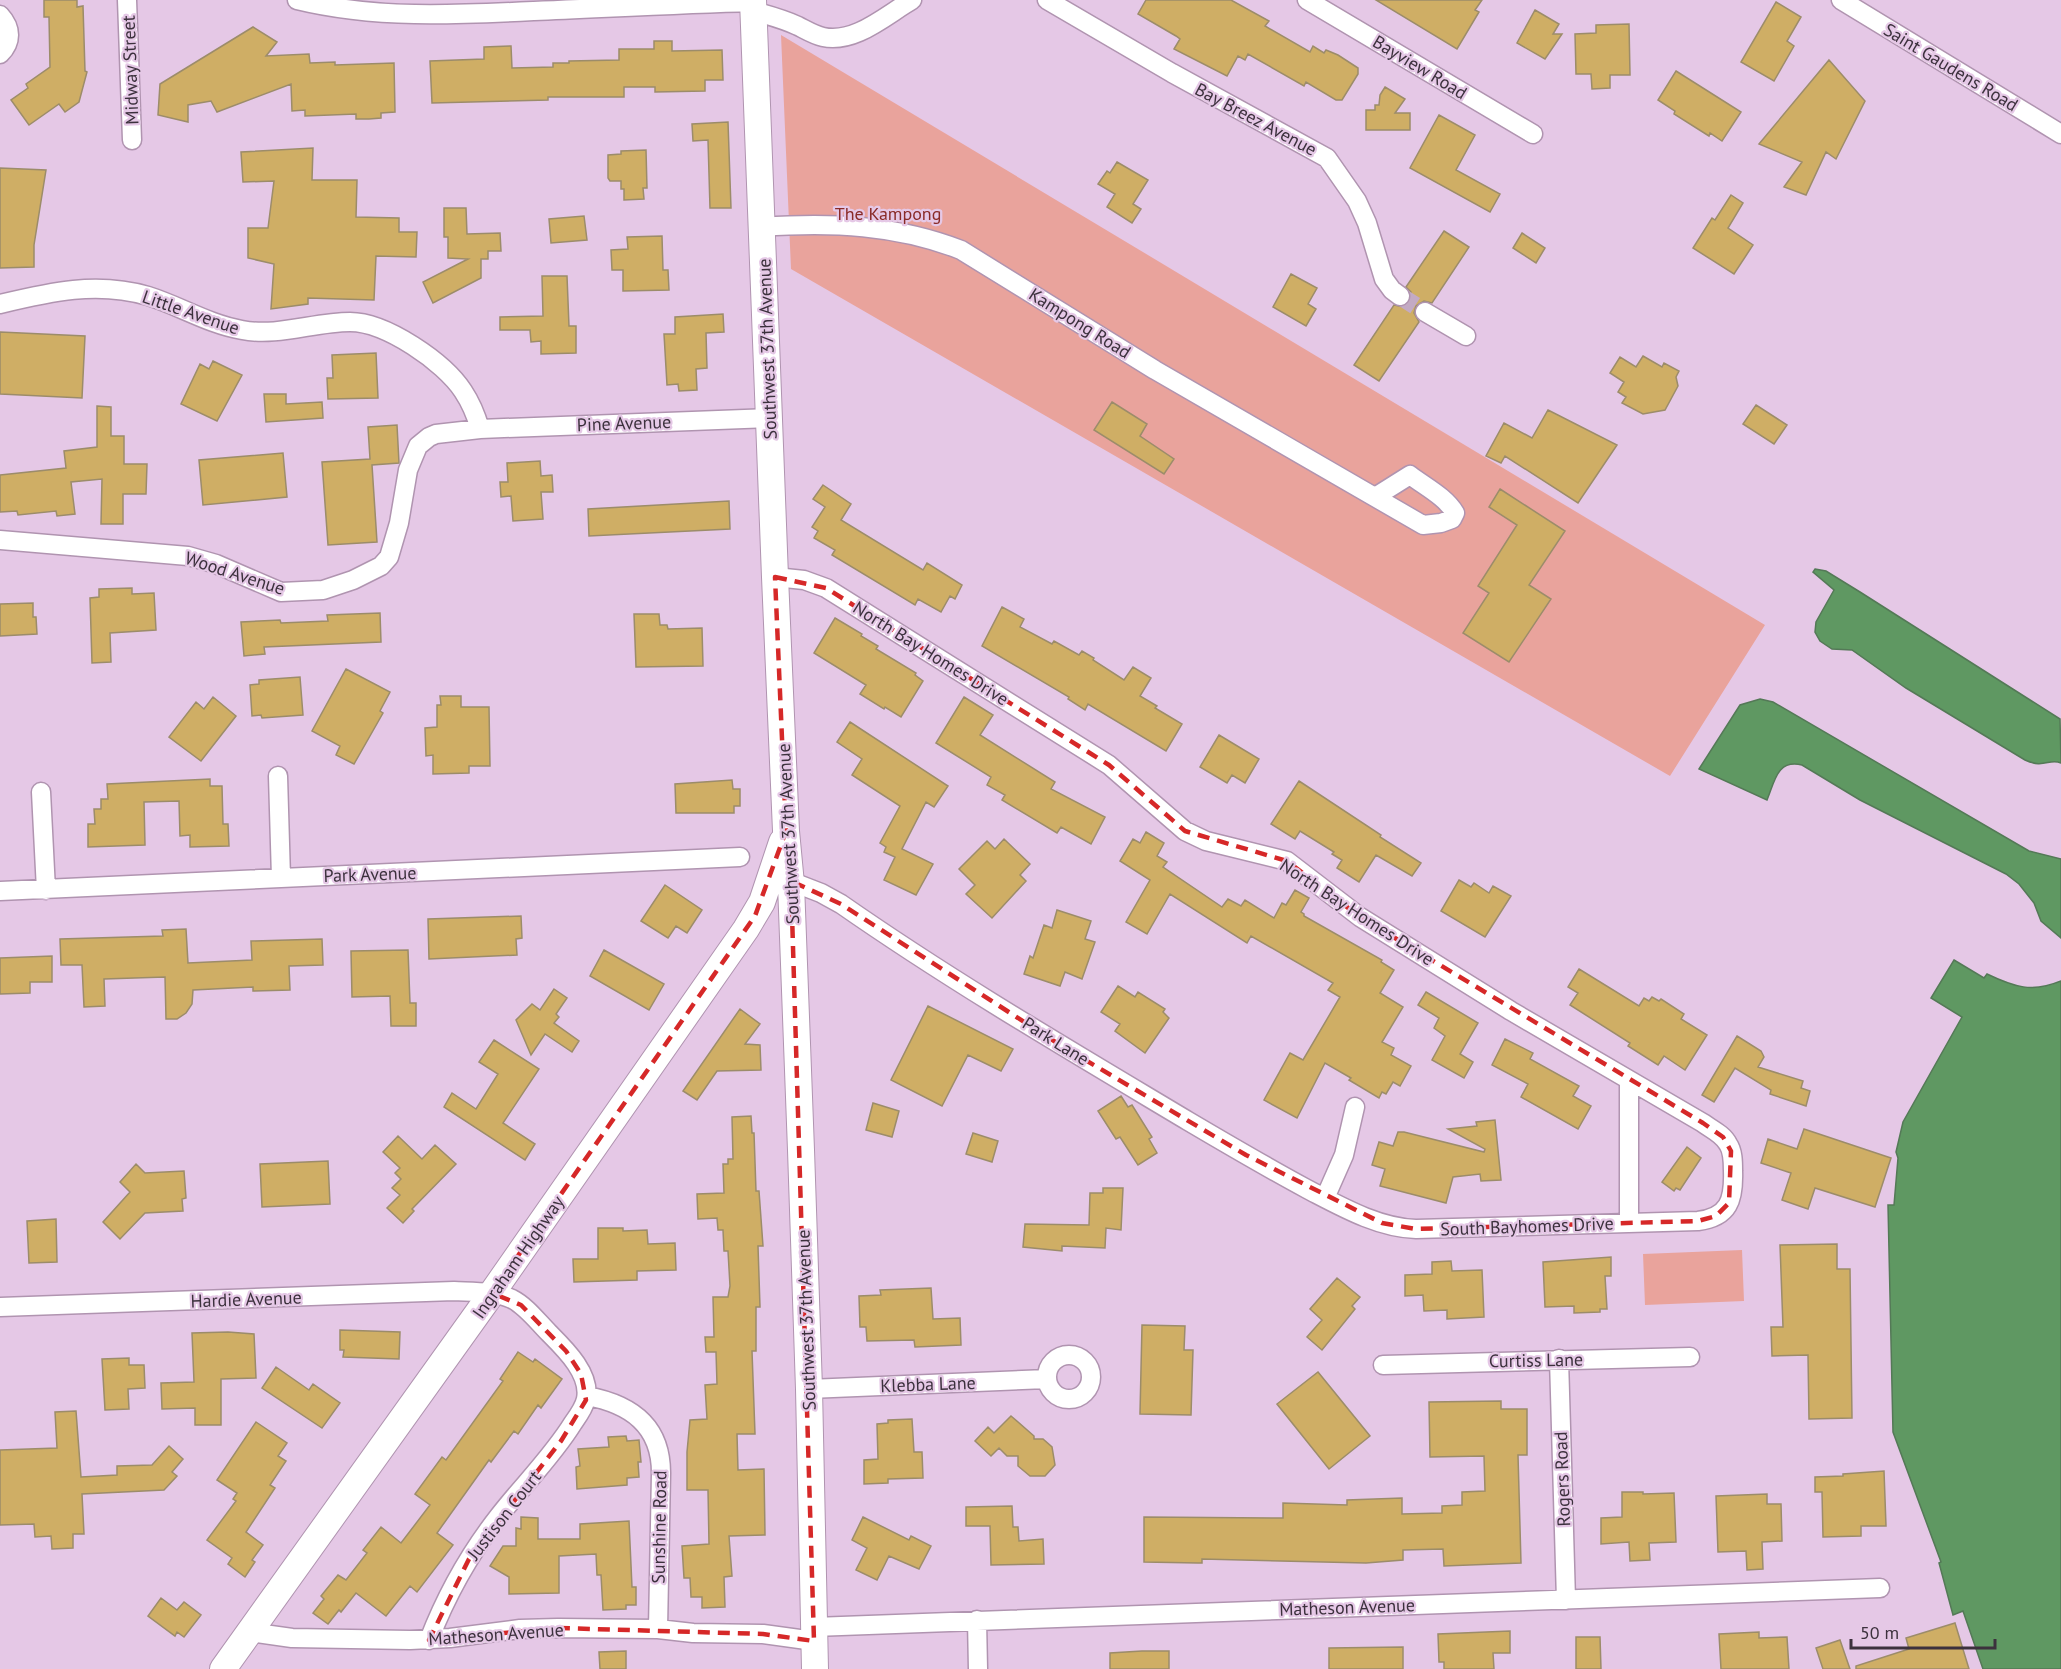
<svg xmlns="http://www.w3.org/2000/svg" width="2061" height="1669" viewBox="0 0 2061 1669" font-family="'PT Sans',sans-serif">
<rect width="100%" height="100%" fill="#e5c8e6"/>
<!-- green -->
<path fill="#e9a39c" d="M781,35L1765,625L1670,776L791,269Z
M1742,1250L1744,1301L1645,1305L1643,1254Z"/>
<!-- water -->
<path fill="#5f9862" stroke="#547957" stroke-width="1.5" d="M1815,569L1826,571L1860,592L2060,719L2061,763C2049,758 2044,769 2025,760L1906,688L1852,650L1832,649L1820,641L1815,632L1816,622L1834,590L1813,572Z
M1760,699L1773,702L2029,851L2061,859V938L2041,921L2034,903L2019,884L2006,874L1860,800L1802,765C1777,759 1775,781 1767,800L1699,769L1740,705Z
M1954,960L1984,978L1987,974C2014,987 2032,993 2061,981V1669H1983L1963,1611L1953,1615L1939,1563L1941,1562L1893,1432L1888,1205H1894L1898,1158L1896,1152L1903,1122L1962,1017L1931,998Z"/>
<!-- building -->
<path fill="#cfae65" stroke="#9c8c6a" stroke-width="1.5" d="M44,0H77V7L83,6L85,71L87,72L79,102L65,112L59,104L29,125L11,100L28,88L26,84L50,67L49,17H44Z
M1146,0H1231L1269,21L1265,26L1310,52L1313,46L1324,53L1326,50L1338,55L1358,68V74L1342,100H1336L1306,82L1304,86L1248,54L1245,60L1238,56L1227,76L1174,49L1180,39L1176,36L1138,14Z
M1376,0H1482L1475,10L1479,12L1457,49Z
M1776,2L1801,17L1787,41L1794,46L1774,81L1741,62Z
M1535,10L1559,24L1553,34H1562L1545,59L1517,43Z
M1629,24L1630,75H1610V88L1592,89L1591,74H1576L1575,34L1596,33V25Z
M253,27L277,42L266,56L309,54L310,63L335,62V65L394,63L395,112L381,113V118L369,119H356V114L305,116V110L292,111L291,84L217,112L211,101L188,105V122L158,115L160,84Z
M654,41H672V51L722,50L723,80H705V91L655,92V87H624V97H548V100L432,103L430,61L484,59V47L511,46L512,68L553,67V63H569V61L619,60V49H654Z
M1829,60L1865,101L1836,159L1826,152L1806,195L1784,187L1802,162L1759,144Z
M1676,71L1741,112L1722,141L1710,133L1709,136L1674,114L1675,111L1658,100Z
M1385,87L1405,99L1395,113H1410V130H1366V110H1375V105H1379L1380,95Z
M1439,115L1475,135L1456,170L1500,194L1490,212L1410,168Z
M728,122L731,208H710L708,140L693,141L692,124Z
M313,148L312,180H357L356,217L399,218V232H417L416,257L376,256L374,300L308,298V304L271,309L274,264L248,258V228H268L274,181L243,182L241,152Z
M646,150L647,188H643L644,199L624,200V189H621V181H610L608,178V155L621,154V151Z
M1117,162L1148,180L1133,204L1141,209L1132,223L1107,207L1115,194L1098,184L1107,171L1110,173Z
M0,168L46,170L34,245V267L0,268Z
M1731,195L1743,203L1728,228L1753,245L1734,274L1693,248L1712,218L1715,220Z
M444,208H466L467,234L500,233L501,251H488V259H481V278L433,303L423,282L468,259L448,258V237H444Z
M584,216L587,240L551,243L549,219Z
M1444,231L1469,247L1432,303L1424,301L1416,306L1414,313L1419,322L1379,381L1354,365L1394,305L1404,307L1409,302L1411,292L1406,287Z
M1522,233L1545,248L1536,263L1513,248Z
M662,236L663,270H668L669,290L623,291V270H612L611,250L628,249L627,237Z
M1291,274L1317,288L1308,304L1316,309L1306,326L1273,307Z
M542,276H567L569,326H576V353L541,354V341L531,342L530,330H500V317L543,316Z
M723,314L724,332L706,333L707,368L696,369L697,390L679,391L678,384L667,385L664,334H675V317Z
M0,332L85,336L82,398L0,394Z
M376,353L378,398L328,399L327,378H333L332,355Z
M1643,356L1662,367L1664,363L1679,371L1676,377L1678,386L1665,410L1643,414L1622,403L1626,397L1618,392L1624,382L1610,373L1620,357L1636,367Z
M213,361L242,375L217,421L181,404L200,364L209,369Z
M264,394H286V404L322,402L323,418L266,422Z
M1112,402L1147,424L1140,436L1174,459L1164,474L1094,430Z
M1756,405L1787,425L1774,444L1743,424Z
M97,406L111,407V436H124V464H147L146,494H123V524H101L102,479L71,482L75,514L57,516L56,511L18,515L17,511L0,512V475L66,468L64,451L97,447Z
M1548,410L1617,445L1578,503L1505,456L1501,463L1486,456L1504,423L1532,438Z
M397,425L399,463L372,465L377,542L328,545L322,462L370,459L368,427Z
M283,453L287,497L203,505L199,460Z
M540,461L541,476L552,475L553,492H541L543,519L513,521L511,496L501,497L500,482H508L507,463Z
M823,485L851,504L841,520L923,570L927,563L962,585L955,599L950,596L941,612L918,599L915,605L832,555L835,550L814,538L818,531L812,527L825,507L813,499Z
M1500,489L1565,531L1529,585L1551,599L1509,662L1463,633L1489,593L1478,586L1517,525L1489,507Z
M729,501L730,529L589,536L588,509Z
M132,588V594L154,593L156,630L110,633L111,662L92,663L90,598L99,597V589Z
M33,603V617H36L37,634L0,636V604Z
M1002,607L1024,619L1020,627L1052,644L1054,641L1079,655L1082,651L1094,658L1093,660L1124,680L1133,667L1151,678L1140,696L1157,706L1155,708L1182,724L1166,751L1088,704L1085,710L1068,699L1069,697L982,646Z
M380,613L381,642L264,647L265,654L244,656L241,622L280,620L281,623L328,621L327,615Z
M634,614H659L660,625H667L668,629L702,628L703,666L636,667Z
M835,618L862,634L861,636L878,646L876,649L916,673L915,675L923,681L901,717L885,707L884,709L860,694L866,685L814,653Z
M346,669L390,692L380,711L383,713L354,764L336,755L340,746L312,731Z
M300,677L303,715L262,718L261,715L252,716L250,685L259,684V680Z
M440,696H461V707H489L490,766H469V773L433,774V755L426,756L425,728L437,727V705H441Z
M213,697L236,716L201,761L169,737L196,702L204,709Z
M964,697L993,715L980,735L1055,782L1051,789L1105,817L1091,844L1061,827L1057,833L1002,800L1005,795L987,785L991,777L936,743Z
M850,722L948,786L934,807L926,802L902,849L933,864L916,895L884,880L895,857L884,852L886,847L880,843L900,806L852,775L862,759L837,742Z
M1219,735L1259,759L1245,783L1232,775L1227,783L1200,767Z
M210,779V786H222L223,824H228L229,846L190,847V835L180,836L179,801L144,802L145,845L88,847V824H95L94,809H101V799H108L107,784Z
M732,780L733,789H740V806H734V813H676L675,784Z
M1299,781L1381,835L1380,837L1421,863L1412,876L1376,855L1359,882L1337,868L1342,860L1332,854L1334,852L1300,831L1295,839L1271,824Z
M1146,832L1164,843L1157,856L1167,862L1163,867L1222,907L1228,899L1241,906L1245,900L1274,918L1282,903L1286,905L1295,890L1309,898L1301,912L1304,914V916L1382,960L1381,962L1394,970L1380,993L1403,1007L1382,1042L1394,1048L1391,1055L1411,1066L1400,1086L1393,1082L1386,1094L1382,1092L1379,1098L1349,1080L1351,1078L1325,1063L1297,1118L1264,1100L1290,1053L1303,1060L1340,997L1328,990L1333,983L1251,936L1247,943L1170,894L1147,934L1126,922L1150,880L1120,861L1133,839L1140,843Z
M1004,839L1030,864L1020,875L1026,881L992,918L966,894L975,885L959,869L987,841L995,849Z
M1459,880L1471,887L1474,883L1489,893L1493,886L1511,896L1485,937L1441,911Z
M665,885L702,910L687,933L676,926L668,938L641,921Z
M1057,910L1091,921L1085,939L1095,942L1082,979L1065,972L1060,986L1024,974L1030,956L1033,958L1044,925L1052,928Z
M521,916L522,938L516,939L517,955L429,959L428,919Z
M186,929L188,963L252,960L251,941L322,939L323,965L289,966L290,990L253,991V987L193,990L192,1004L186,1013L177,1019H166L165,977L104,979L105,1006L84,1007L82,965H61L60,939L163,936L162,930Z
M408,950L410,1003H416V1026H391L390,996L352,997L351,951Z
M604,950L664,984L649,1010L590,976Z
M52,956V982H30V993L0,994V958Z
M1579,969L1639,1006L1644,998L1649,1001L1652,997L1659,1001L1661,999L1684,1014L1681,1019L1707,1035L1685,1070L1664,1056L1658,1065L1628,1046L1630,1043L1570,1005L1578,993L1568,987Z
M1118,986L1135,997L1138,992L1165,1009L1163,1012L1169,1018L1145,1053L1115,1031L1120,1024L1101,1012Z
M554,989L567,998L556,1014L559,1017L554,1023L579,1041L572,1052L545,1034L531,1055L516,1020L532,1004L540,1010Z
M1426,992L1478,1023L1460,1054L1473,1062L1464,1078L1432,1060L1445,1036L1434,1028L1439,1018L1418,1005Z
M928,1006L1013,1049L1001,1071L968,1055L942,1106L891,1080Z
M740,1009L760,1024L745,1044L760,1045L761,1070L717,1071L697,1100L683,1091Z
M1737,1036L1761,1051L1764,1057L1758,1067L1803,1081L1801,1088L1810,1091L1806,1106L1770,1094L1771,1090L1735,1068L1714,1102L1702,1095Z
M1505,1039L1533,1053L1530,1059L1579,1086L1573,1096L1591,1106L1578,1129L1521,1097L1528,1084L1492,1065Z
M494,1040L539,1069L503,1123L535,1144L525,1160L444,1107L452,1093L476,1109L498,1074L479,1062Z
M1121,1096L1128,1107L1132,1105L1152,1137L1149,1139L1157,1153L1138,1165L1120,1137L1116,1139L1098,1111Z
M873,1103L899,1111L892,1137L866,1130Z
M751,1116L752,1133H754L756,1191H759L763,1246H758L760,1307H756V1351H752L755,1434H737L738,1470L764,1469L765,1535L729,1536L732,1576L724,1577L725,1607L702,1608V1597H691L690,1578H684L682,1546L709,1544L708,1490H687V1452L690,1420L707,1419L705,1385L717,1384L716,1352H706L705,1337H714L713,1297H728L730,1286L728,1251H724L723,1230H718L717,1218L698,1219L697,1194L724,1193L723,1164H728V1159H733L732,1117Z
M1495,1120L1501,1180L1481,1181L1480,1174L1453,1177L1446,1203L1380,1186L1385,1169L1372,1165L1379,1142L1393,1146L1398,1132H1404L1484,1152L1485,1149L1448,1129L1477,1126L1476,1122Z
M1804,1129L1891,1158L1875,1207L1815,1188L1808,1209L1782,1200L1791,1173L1761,1163L1768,1139L1797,1149Z
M973,1133L998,1141L992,1162L966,1154Z
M398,1136L422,1159L435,1145L456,1164L412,1209L414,1211L403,1223L387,1208L400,1195L392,1188L401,1179L395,1173L400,1168L383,1152Z
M1687,1147L1701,1158L1680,1190L1676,1188L1674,1191L1662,1182Z
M328,1161L330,1204L262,1207L260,1164Z
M136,1164L145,1173L184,1171L186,1198L182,1199L183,1211L145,1213L120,1239L103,1222L130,1192L120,1182Z
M1103,1188H1123L1121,1230L1106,1228L1105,1248L1062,1246V1251L1023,1247L1025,1224L1089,1225L1090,1193H1103Z
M56,1219L57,1262L29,1263L27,1221Z
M598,1228H623V1231L647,1230L648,1244L675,1243L676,1270L637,1271V1280L574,1282L573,1259H598Z
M1837,1244V1269H1850L1852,1418L1809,1419L1808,1355L1772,1356L1771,1327H1783L1780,1245Z
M1611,1257V1276H1605L1607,1309H1600V1312L1574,1313V1306L1545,1307L1543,1262Z
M1451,1261L1452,1271L1482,1270L1484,1317L1447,1319V1310L1424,1311L1423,1295L1405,1296V1275L1432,1274V1262Z
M1337,1278L1360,1297L1352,1306L1355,1309L1322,1350L1307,1337L1322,1320L1310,1309Z
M931,1288L933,1319L960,1318L961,1345L915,1347L914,1340L867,1341L866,1327H860L859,1296L881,1295L880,1290Z
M1142,1325L1185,1326L1184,1350H1193L1191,1415L1140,1414Z
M340,1330L400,1332L399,1359L343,1357L344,1350H340Z
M228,1332L254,1334L256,1378L221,1379V1425H195V1408L162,1409L161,1383L194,1382L192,1333Z
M518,1352L533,1362L535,1359L562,1379L541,1408L538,1405L518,1434L514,1431L491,1462L489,1460L437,1533L453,1545L417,1592L410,1586L386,1616L356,1593L341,1612L339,1610L328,1624L313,1613L324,1599L321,1596L338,1575L346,1580L367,1553L363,1550L381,1527L401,1543L430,1505L415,1494L442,1457L446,1460L503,1381L500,1379Z
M129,1358V1365H144L145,1388L128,1389L129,1409L105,1410L102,1359Z
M276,1367L309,1390L313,1384L340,1403L322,1428L262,1388Z
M1318,1372L1370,1436L1329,1469L1277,1404Z
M1501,1401V1409H1527V1455H1518L1521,1563L1444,1566L1443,1549L1403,1550V1560L1366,1563L1202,1559V1563H1198L1144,1562V1517L1283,1518V1503L1347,1505V1500L1402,1498V1514L1442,1513V1506L1462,1505V1492L1485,1491L1484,1456L1430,1457L1429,1402Z
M76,1411L81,1477L117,1475V1466L152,1465L169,1446L183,1459L172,1472L177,1476L164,1490L82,1494L84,1534H73V1548L52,1549L51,1536L35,1537L34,1524L0,1525V1450L57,1448L55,1412Z
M1011,1416L1034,1436V1439H1043L1052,1447L1055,1465L1045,1476H1030L1018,1466V1456H1007L999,1448L991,1456L975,1441L988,1427L994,1433Z
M912,1419L914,1452H922L923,1478L888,1479V1483L864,1484V1460L878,1459L877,1424L888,1423V1420Z
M256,1422L287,1443L278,1456L286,1461L270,1485L275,1488L246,1532L263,1545L252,1560L255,1562L245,1577L228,1564L232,1558L207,1540L236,1501L233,1499L237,1493L217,1480Z
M626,1436L627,1441L639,1440L641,1462H638L639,1477L627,1478V1485L577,1489L576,1467L580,1466L578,1449L609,1447L608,1437Z
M1884,1471L1886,1526H1861V1536L1823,1537L1822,1492H1815V1477L1843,1476V1474Z
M1622,1492H1643V1494L1674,1493L1676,1542L1649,1543L1650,1560L1630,1561L1629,1542L1601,1544V1518L1622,1517Z
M1767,1494V1504H1781L1782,1541L1762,1542L1763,1569L1747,1570L1746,1551L1718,1552L1716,1496Z
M1012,1506L1013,1527H1018L1019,1541L1043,1539L1044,1564L991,1565L990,1526H966V1507Z
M521,1517L538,1518V1539H580V1524L629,1521L632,1587H636V1605H626V1609L603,1610L601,1575H597L596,1554L559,1556V1593L509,1594V1577L490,1566L503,1546H516V1528L521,1529Z
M863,1517L909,1540L911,1536L931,1546L919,1569L889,1556L877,1580L856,1570L867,1548L852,1540Z
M161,1598L177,1610L184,1602L201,1615L184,1637L177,1632L175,1636L148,1616Z
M1955,1623L1969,1669H1856V1666L1909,1649L1906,1638Z
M1510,1631V1653H1493L1494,1669H1444V1662H1439L1438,1634Z
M1759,1632V1638L1787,1637L1789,1669H1721L1719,1634Z
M1576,1637H1600L1601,1669H1576Z
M1840,1640L1850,1669H1823L1816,1648Z
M1403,1647V1669H1329V1648Z
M626,1651V1669H600L599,1652Z
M1142,1651H1169V1669H1110V1653Z"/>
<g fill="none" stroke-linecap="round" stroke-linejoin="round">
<!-- street-tunnel -->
<path stroke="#c3aac4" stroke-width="18" stroke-dasharray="18 9" stroke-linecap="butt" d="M1400,296L1425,312"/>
<defs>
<path id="street" d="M127,0L132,140
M297,0C375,19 454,15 534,11C607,8 680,4 753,2
M1047,0L1172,73L1327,158L1357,201L1367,223L1384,279L1392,290L1400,296
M1307,0L1533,134
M1841,0L2061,134
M753,11C768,15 783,19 798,26C806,30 814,35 823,37C855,44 886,15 912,0
M0,15C12,28 12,42 0,54
M762,227C831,222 897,225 961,250L1155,370L1423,525L1441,523L1452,519L1455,513C1446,497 1424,486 1410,475L1375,497
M0,304C50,292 97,281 148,296C180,306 208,324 242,330C278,337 314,322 350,322C386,322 444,362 463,391C471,403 476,415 480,429
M1425,312L1466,336
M0,540L188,556L216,564L281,592L323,590L353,580L381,566L389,557L399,523L408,470L418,446L429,437L436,434L480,429L769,418
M775,577L804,580L826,588L1109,765L1185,831L1206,841L1287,861L1360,917L1511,1011L1703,1123C1711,1129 1723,1134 1728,1144C1733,1151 1733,1162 1733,1171C1734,1200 1729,1217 1698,1221L1416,1229C1378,1228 1340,1206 1307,1189C1266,1167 1227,1144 1188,1121C1071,1051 953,982 841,904L821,893L790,881
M278,776L281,878
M41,792L46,890
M0,891L740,857
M1325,1198L1344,1155L1355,1107
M1629,1223V1080
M0,1307L454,1291C473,1292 495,1291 512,1299C526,1306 538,1322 549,1333C565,1349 591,1374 586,1399C584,1408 578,1416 573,1423C552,1457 523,1485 499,1516C470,1553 446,1596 429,1640
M1047 1377a22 22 0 1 1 44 0a22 22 0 1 1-44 0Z
M1559,1359L1566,1600
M1383,1365L1690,1357
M809,1389L1047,1379
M587,1396C630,1404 661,1425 661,1473L658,1629
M977,1620L978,1669
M814,1627L1880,1588
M249,1632L292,1638L410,1640L450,1638L520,1629L558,1628L658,1629L693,1633L763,1634L814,1641"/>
<path id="secondary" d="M753,0L775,577L786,831L791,884L801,1150L809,1389L815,1669
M223,1669L492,1293L746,929L762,902L782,842"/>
</defs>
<!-- street casing -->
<use href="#street" stroke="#b094b0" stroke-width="21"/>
<!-- secondary casing -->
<use href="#secondary" stroke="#b094b0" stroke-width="28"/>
<!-- street -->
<use href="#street" stroke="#fff" stroke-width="18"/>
<!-- secondary -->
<use href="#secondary" stroke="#fff" stroke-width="26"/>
</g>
<!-- marked area -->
<path fill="none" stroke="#d62828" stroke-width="4.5" stroke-dasharray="12 8" stroke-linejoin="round" d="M775,577L826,588L1109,765L1185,831L1287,861L1360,917L1703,1123L1723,1137L1731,1151L1729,1203L1716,1216L1698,1221L1416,1229L1382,1223L1246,1155L1060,1045L841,904L791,881L814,1641L763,1634L558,1628L429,1640L469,1559L561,1441L586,1400L581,1374L566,1351L521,1305L492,1293L755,916L786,831Z"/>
<g text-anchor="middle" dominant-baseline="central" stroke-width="4.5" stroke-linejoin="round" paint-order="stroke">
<!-- street labels -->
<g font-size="18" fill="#3c313d" stroke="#e5c8e6">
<text transform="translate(1420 67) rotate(31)">Bayview Road</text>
<text transform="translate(1951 67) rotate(31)">Saint Gaudens Road</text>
<text transform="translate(130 70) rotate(-92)">Midway Street</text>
<text transform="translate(1256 119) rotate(28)">Bay Breez Avenue</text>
<text transform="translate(191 312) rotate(19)">Little Avenue</text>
<text transform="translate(1080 323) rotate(32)">Kampong Road</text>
<text transform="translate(767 349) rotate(-92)">Southwest 37th Avenue</text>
<text transform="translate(624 423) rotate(-2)">Pine Avenue</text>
<text transform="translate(235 573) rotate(18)">Wood Avenue</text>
<text transform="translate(931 653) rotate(32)">North Bay Homes Drive</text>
<text transform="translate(788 834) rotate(-93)">Southwest 37th Avenue</text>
<text transform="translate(370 874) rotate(-2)">Park Avenue</text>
<text transform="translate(1357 912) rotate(33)">North Bay Homes Drive</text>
<text transform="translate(1056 1041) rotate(32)">Park Lane</text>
<text transform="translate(1527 1226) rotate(-2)">South Bayhomes Drive</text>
<text transform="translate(518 1257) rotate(-55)">Ingraham Highway</text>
<text transform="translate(246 1299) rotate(-2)">Hardie Avenue</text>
<text transform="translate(806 1320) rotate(-92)">Southwest 37th Avenue</text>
<text transform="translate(1536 1360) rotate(-1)">Curtiss Lane</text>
<text transform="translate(928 1384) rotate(-2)">Klebba Lane</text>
<text transform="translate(1562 1479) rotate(-92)">Rogers Road</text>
<text transform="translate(504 1515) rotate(-52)">Justison Court</text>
<text transform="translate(659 1527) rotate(-89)">Sunshine Road</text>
<text transform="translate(1347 1607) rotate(-2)">Matheson Avenue</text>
<text transform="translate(496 1634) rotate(-4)">Matheson Avenue</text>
</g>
<!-- park labels -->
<g font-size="18" fill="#892a27" stroke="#e5c8e6">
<text x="888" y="213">The Kampong</text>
</g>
</g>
<!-- scale -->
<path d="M1851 1639v9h144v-9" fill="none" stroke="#3c313d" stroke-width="3"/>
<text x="1860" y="1639" font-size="18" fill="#3c313d" stroke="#e5c8e6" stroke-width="4.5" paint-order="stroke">50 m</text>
</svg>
